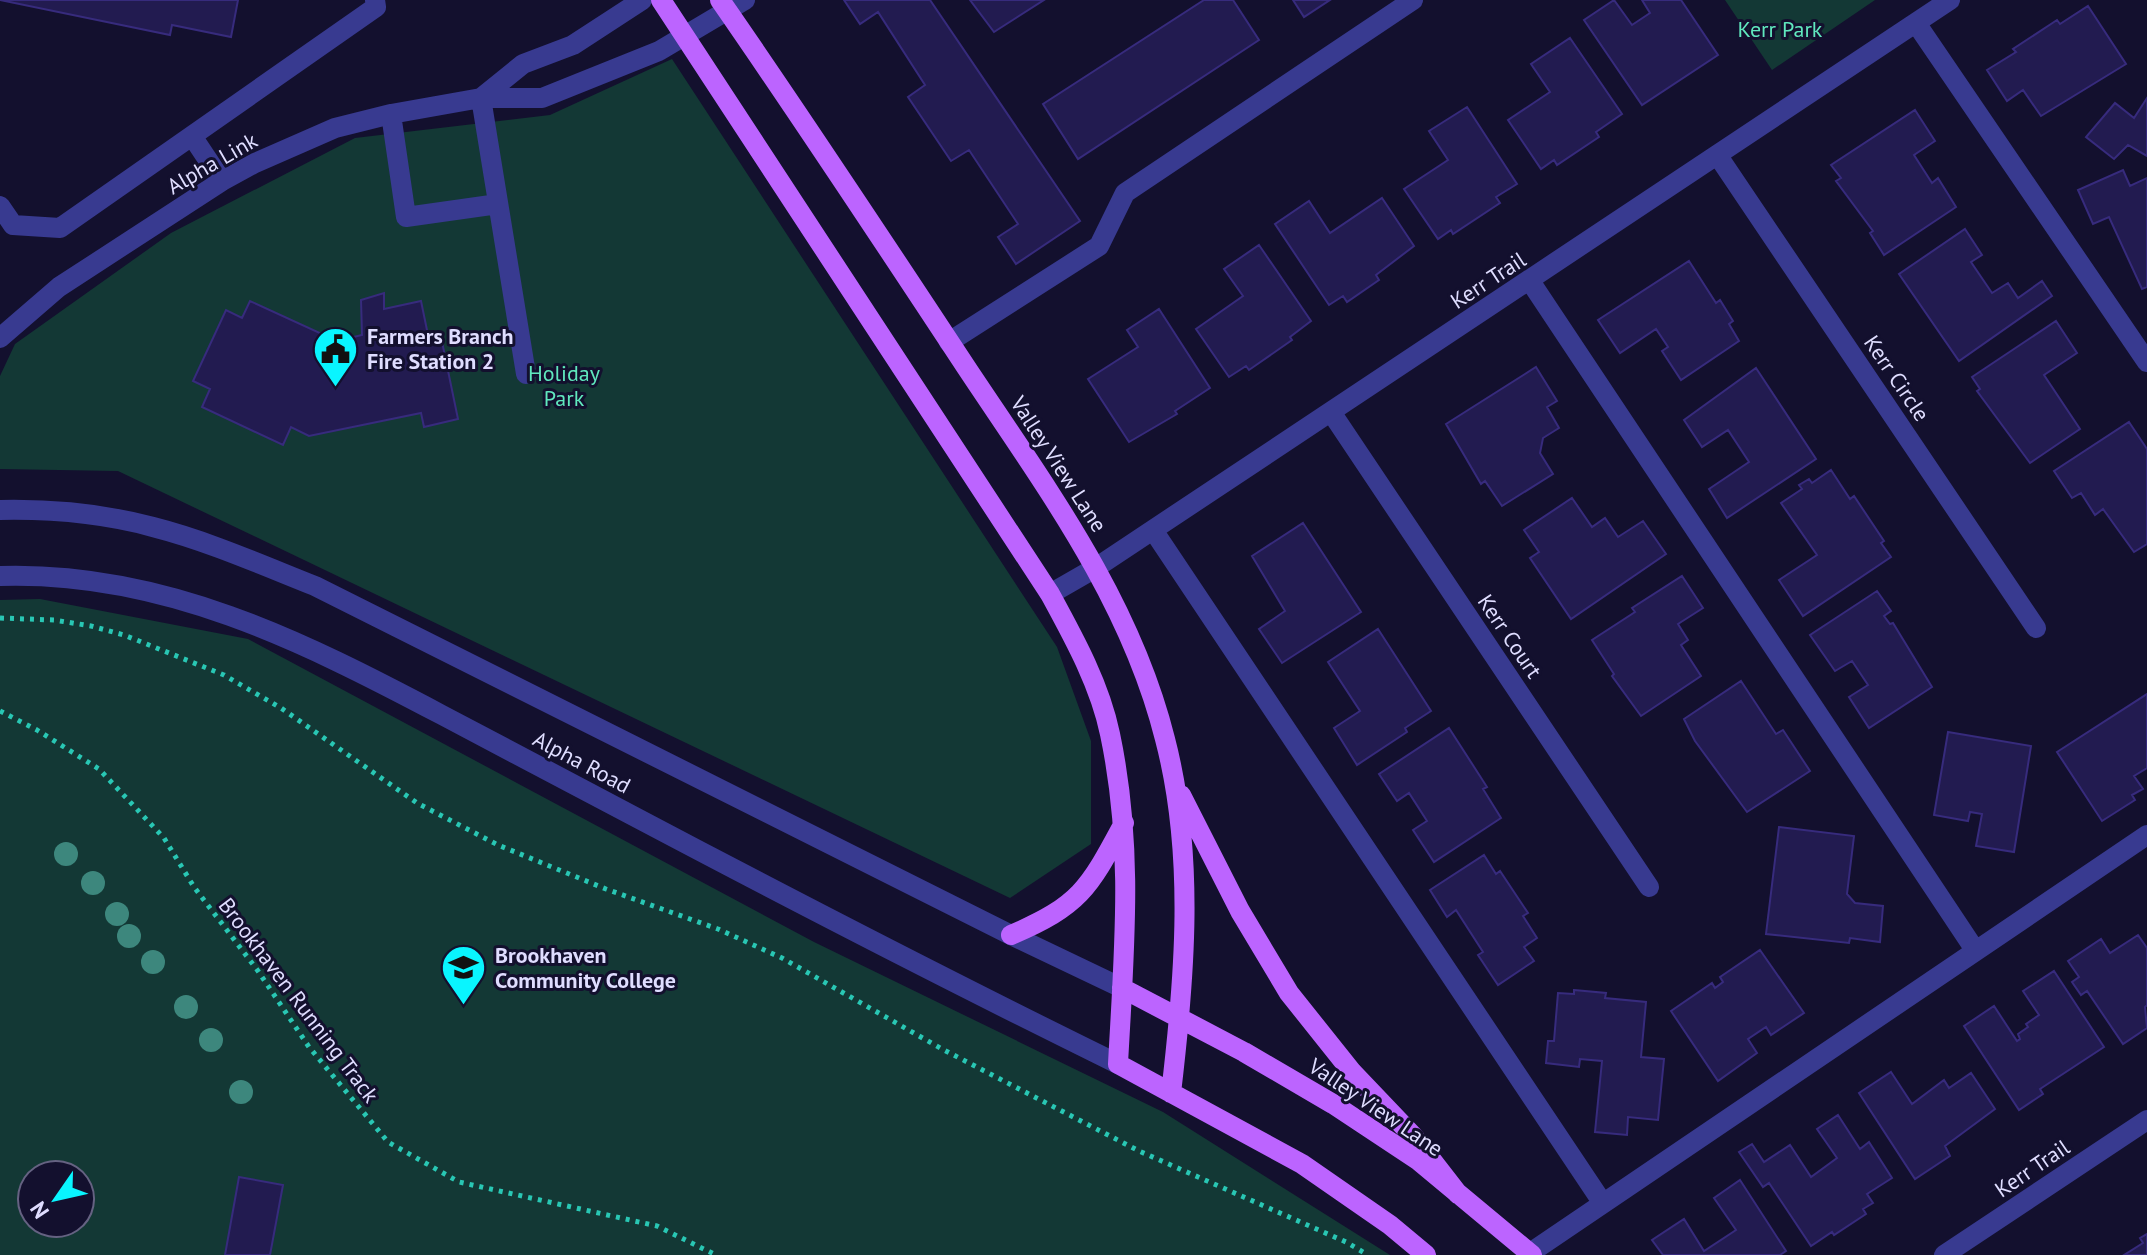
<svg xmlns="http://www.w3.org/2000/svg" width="2147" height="1255" viewBox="0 0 2147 1255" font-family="'PT Sans',sans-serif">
<rect width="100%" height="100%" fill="#13102e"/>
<!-- green -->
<path fill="#133835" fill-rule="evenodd" d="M1725,0H1875L1772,70Z
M672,59L1057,647L1091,741V844L1010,898L118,471L0,469V376L15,344L171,233L355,138L550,115Z
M40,599L248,639L814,942L1163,1112L1390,1255H0V600ZM32,1175H80V1223H32Z"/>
<!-- building -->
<path fill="#221b50" stroke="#372b7d" stroke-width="2" d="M0,0H238L231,37L172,25L170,35Z
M844,0H930L1080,221L1016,264L998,237L1018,224L969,150L951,161L908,97L925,85L878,12L860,24Z
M970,0H1044L994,32Z
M1204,0H1233L1259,40L1078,159L1043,104Z
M1293,0H1330L1304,17Z
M1614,0L1632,25L1650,13L1642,0H1681L1718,55L1642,105L1584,20Z
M2088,6L2126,64L2041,116L2023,90L2007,101L1987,70L2016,52L2013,49L2057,20L2060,24Z
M1570,38L1622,114L1596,132L1599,137L1557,165L1554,160L1541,169L1508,120L1550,92L1531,64Z
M2147,98V156L2128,145L2114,159L2086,137L2115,103L2134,118Z
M1467,107L1517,184L1496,197L1500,203L1453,234L1451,230L1438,239L1404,189L1448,160L1429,131Z
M1915,110L1935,141L1914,155L1932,183L1938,178L1956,207L1884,255L1870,233L1873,231L1836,181L1841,178L1831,165Z
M2123,170L2130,186L2147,178V287L2142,289L2109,217L2093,224L2078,190Z
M1382,198L1414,246L1376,275L1379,280L1347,302L1343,296L1329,305L1275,224L1309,201L1330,233Z
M1965,229L1982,255L1971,262L1992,293L2008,283L2018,298L2042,281L2052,296L1959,361L1899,274Z
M1259,245L1311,321L1290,337L1292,340L1249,370L1246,366L1229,377L1196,329L1243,296L1224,269Z
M1689,261L1716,303L1720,300L1733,321L1729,324L1739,341L1681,380L1662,351L1668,347L1656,329L1620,353L1598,320Z
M384,293V309L421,301L428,335L440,332L458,419L424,427L421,413L309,436L291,427L283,445L202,407L210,389L193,381L226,310L242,318L250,301L337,341L362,335L361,300Z
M1159,309L1210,388L1175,411L1177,414L1129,442L1088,379L1138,347L1127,330Z
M2056,321L2077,353L2044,375L2080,429L2030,463L1977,391L1980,389L1972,377Z
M1536,367L1557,401L1547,407L1559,428L1543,438L1540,453L1553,474L1502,506L1485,481L1481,484L1446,424Z
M1756,368L1816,459L1727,518L1709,489L1749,462L1728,430L1702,447L1684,420Z
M2129,422L2147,449V544L2134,552L2103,509L2095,515L2081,493L2072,498L2054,471Z
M1831,470L1850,499L1854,496L1884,541L1881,543L1891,557L1803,616L1779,580L1817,555L1781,503L1802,489L1799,485L1809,479L1812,483Z
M1572,498L1592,527L1605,518L1618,537L1643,521L1666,554L1571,619L1530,558L1539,552L1524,530Z
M1303,523L1361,612L1282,663L1259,629L1285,611L1252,556Z
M1682,576L1703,608L1678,624L1688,640L1681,645L1701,676L1641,716L1612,676L1614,674L1592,640L1635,612L1632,608Z
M1877,591L1891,611L1884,616L1890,624L1893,623L1932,687L1869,728L1849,697L1868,685L1852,661L1835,671L1810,635Z
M1378,629L1431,711L1405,728L1407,732L1357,765L1334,728L1360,711L1328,662Z
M1741,681L1776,734L1783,730L1810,771L1747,812L1695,741L1684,719Z
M2147,694V768L2134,776L2143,789L2132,795L2135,800L2102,821L2057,752Z
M1449,728L1487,787L1483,789L1501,818L1434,862L1413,830L1427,821L1409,793L1397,801L1379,774Z
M1948,732L2031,746L2014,852L1976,846L1982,814L1970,812L1968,821L1934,815Z
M1779,827L1854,836L1847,894L1855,903L1883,906L1880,942L1850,938L1849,943L1766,934Z
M1484,855L1496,874L1500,871L1528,913L1523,916L1537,938L1524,947L1534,961L1498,985L1478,955L1483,952L1456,910L1447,917L1430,890Z
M2138,935L2147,948V1005L2145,1007L2147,1028L2123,1044L2087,991L2081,995L2072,982L2079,977L2068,961L2101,939L2110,953Z
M1760,950L1804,1013L1771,1035L1766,1027L1748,1039L1757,1053L1718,1081L1671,1011L1712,983L1715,988L1723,982L1720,977Z
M2054,971L2104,1047L2040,1089L2043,1094L2019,1110L1964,1026L1994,1006L2017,1041L2020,1039L2018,1034L2028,1027L2026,1024L2039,1015L2023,991Z
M1574,990L1606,993L1605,998L1646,1002L1641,1057L1664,1059L1658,1120L1628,1117L1627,1135L1595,1132L1602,1061L1580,1059L1579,1067L1546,1063L1548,1041H1554L1558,993L1574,994Z
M1891,1072L1912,1104L1944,1080L1949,1088L1971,1073L1995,1109L1945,1146L1950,1156L1915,1179L1859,1093Z
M1838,1115L1860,1149L1869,1142L1892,1178L1867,1194L1873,1203L1863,1209L1866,1214L1834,1235L1832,1232L1811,1246L1769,1183L1763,1187L1739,1152L1752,1144L1764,1162L1790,1145L1811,1177L1837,1158L1817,1129Z
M239,1177L283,1185L270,1255H225Z
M1740,1180L1786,1251L1780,1255H1663L1652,1240L1684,1219L1704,1251L1736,1230L1714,1198Z
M2147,1234V1255H2124L2143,1243L2140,1238Z"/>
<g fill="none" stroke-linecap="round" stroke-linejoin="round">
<!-- path -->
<path stroke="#29c7b4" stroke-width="5" stroke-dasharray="4 6" stroke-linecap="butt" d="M0,618L54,620L91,626L124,635L224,675L281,708L417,803L498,845L606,889L718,929L782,958L942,1049L1139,1151L1346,1242L1368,1255
M0,711L37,730L99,769L164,838L194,887L258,971L309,1047L388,1142L459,1182L657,1226L716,1255"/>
<!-- minor -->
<path stroke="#383a90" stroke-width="20" d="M1916,23L2147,362
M481,98L526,374
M481,98L523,64L573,45L642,0
M391,114L406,217L498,204
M192,136L222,181
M1718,156L2036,628
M0,206L13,225L60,228L376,7L375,0
M1530,281L1975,950
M0,338L59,287L222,181L255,163L335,128L391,114L481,98H542L659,51L745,0
M949,342L1099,246L1125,193L1413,0
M1331,412L1649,887
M0,510C49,509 105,514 153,527C208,541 262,565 315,586L1011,935L1122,988
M1153,530L1602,1202
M0,576C163,571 302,641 442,715C508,750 574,784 639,819C798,903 957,985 1118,1064
M1050,594L1097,567L1950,0
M1530,1253L2147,835
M1944,1255L2147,1120"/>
<!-- major -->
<path stroke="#bc64ff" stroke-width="20" d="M661,0L1050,594C1074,638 1100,685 1110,734C1134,848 1124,951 1118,1064L1302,1164L1390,1225L1426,1255
M720,0C804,121 885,244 966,367C1045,486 1130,599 1165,739C1195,854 1185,976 1171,1093
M1181,795L1240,911L1289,993L1352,1072L1413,1136L1458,1194
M1011,935C1081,905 1089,888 1124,823
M1122,988L1244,1052L1333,1104L1419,1161L1532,1255"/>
</g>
<!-- trees -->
<g fill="#3d877d">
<circle cx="66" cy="854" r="12"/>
<circle cx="93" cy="883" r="12"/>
<circle cx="117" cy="914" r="12"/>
<circle cx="129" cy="936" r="12"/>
<circle cx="153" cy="962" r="12"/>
<circle cx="186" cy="1007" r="12"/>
<circle cx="211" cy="1040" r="12"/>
<circle cx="241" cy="1092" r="12"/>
</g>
<!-- icons -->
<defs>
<symbol id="civic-pin" viewBox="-11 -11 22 30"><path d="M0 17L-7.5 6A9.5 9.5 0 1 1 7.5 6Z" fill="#09f5ff" stroke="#13102e"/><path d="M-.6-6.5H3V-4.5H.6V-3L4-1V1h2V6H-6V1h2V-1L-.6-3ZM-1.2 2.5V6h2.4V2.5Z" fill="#111"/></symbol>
<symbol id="university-pin" viewBox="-11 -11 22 30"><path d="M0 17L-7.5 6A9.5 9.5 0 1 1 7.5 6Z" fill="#09f5ff" stroke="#13102e"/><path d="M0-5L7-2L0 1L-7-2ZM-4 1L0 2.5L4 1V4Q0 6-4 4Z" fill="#111"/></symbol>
</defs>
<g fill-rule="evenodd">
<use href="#civic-pin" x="310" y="324" width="51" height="69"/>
<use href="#university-pin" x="438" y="942" width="51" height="69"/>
</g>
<g text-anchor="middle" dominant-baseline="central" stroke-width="6" stroke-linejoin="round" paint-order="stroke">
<!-- park labels -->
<g font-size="22" fill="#60e8be" stroke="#13102e">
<text x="1780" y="29">Kerr Park</text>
<text x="564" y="373">Holiday<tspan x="564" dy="25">Park</tspan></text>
</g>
<!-- street labels -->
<g font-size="22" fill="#dfddff" stroke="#13102e">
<text transform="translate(212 163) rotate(-30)">Alpha Link</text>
<text transform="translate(1488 280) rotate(-33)">Kerr Trail</text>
<text transform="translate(1897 378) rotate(56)">Kerr Circle</text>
<text transform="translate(1059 464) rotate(57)">Valley View Lane</text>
<text transform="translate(1510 636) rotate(56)">Kerr Court</text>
<text transform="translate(582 762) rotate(28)">Alpha Road</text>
<text transform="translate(299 1000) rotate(53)">Brookhaven Running Track</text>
<text transform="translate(1376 1107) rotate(34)">Valley View Lane</text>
<text transform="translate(2032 1168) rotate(-34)">Kerr Trail</text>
</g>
<!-- poi labels -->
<g font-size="22" font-weight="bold" fill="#dfddff" stroke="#13102e" text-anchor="start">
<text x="367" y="336">Farmers Branch<tspan x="367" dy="25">Fire Station 2</tspan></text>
<text x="495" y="955">Brookhaven<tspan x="495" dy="25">Community College</tspan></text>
</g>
</g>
<!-- north arrow -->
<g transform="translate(56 1199) rotate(236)"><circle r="38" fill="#13102e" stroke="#656282" stroke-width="2"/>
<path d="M0-6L14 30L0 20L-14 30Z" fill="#09f5ff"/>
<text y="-12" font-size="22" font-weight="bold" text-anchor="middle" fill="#dfddff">N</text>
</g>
</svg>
